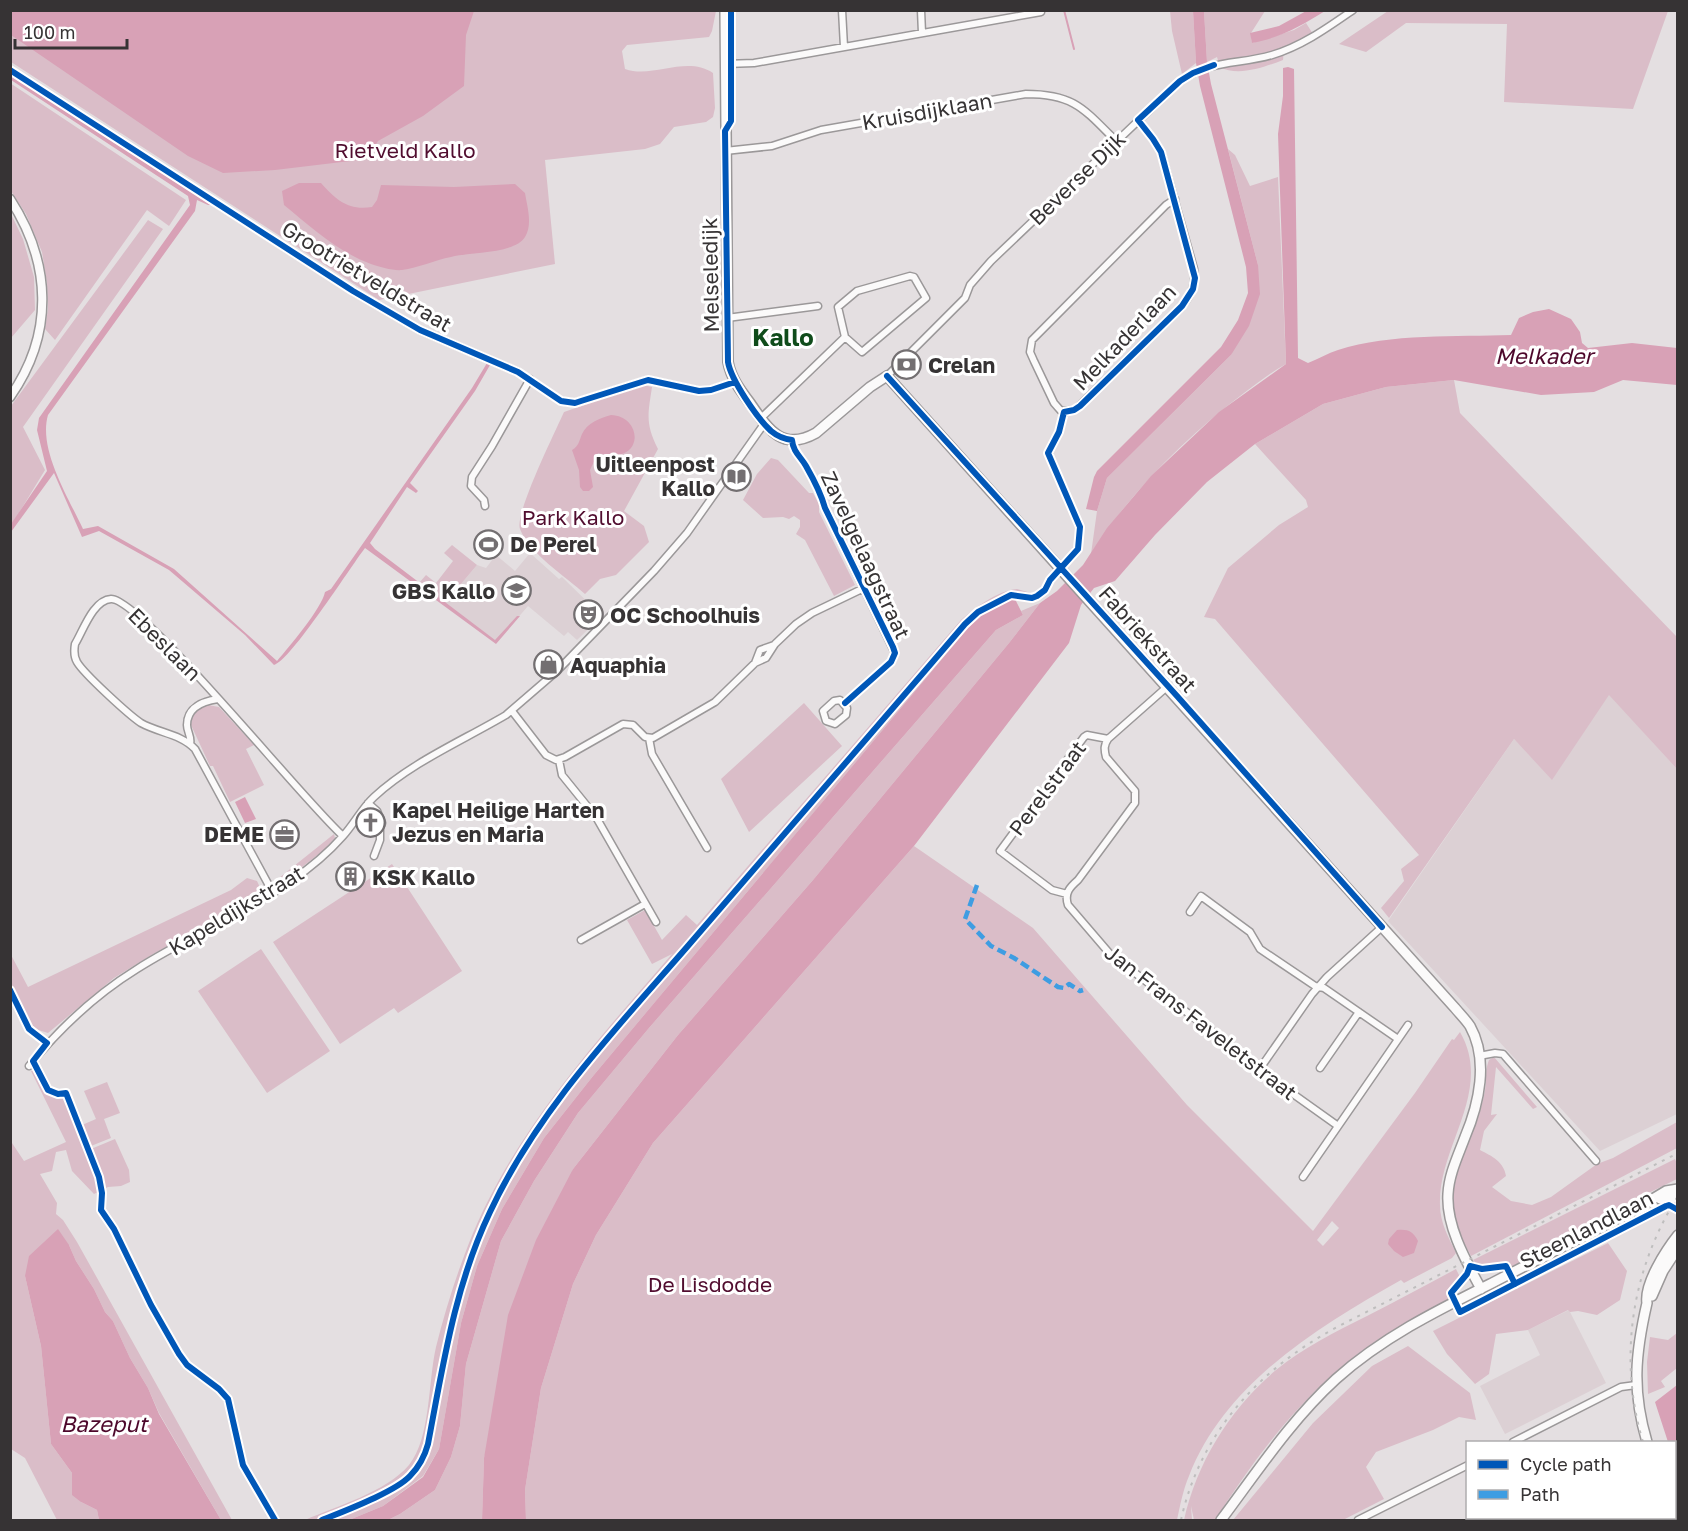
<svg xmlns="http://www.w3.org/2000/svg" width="1688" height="1531" viewBox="0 0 1688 1531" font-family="'Golos Text',sans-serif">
<rect width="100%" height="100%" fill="#e4dfe1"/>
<!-- built -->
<path fill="#dcd0d4" d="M530,553L559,579L562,577L602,616L577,640L568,632L564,636L528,606L496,643L445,603L477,565L486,568L496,555L515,571Z
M1609,694L1677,769V1114L1600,1151L1388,921L1514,739L1552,779Z
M1569,1310L1606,1383L1505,1434L1480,1386L1540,1355L1528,1330Z"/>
<!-- green -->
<path fill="#dabdc8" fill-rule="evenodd" d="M10,11H716L712,31L709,37L627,45L622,51L625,69C653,79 686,55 713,73L715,108L713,117L706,122L674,127L660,144L645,149L545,160L555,264L379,300L11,62Z
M1170,11H1193L1196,63L1182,74L1172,31Z
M1204,11H1265L1251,33L1252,43L1294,30L1306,23L1313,34L1284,49L1283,60C1265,67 1238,77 1220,67L1217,57L1207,62Z
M1388,11V10L1668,11L1633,109L1504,102L1507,24L1406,23L1366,52L1339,44Z
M10,83L186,200L169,226L147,210L55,340L45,329L48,309L47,283L42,252L26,214L11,191Z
M1228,149L1235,155L1250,186L1278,177L1286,364C1271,372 1258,383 1244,393C1187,436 1129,493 1091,554L1097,511L1107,478L1231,355L1258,265Z
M11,214L23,239L34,277L35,310L11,338Z
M148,220L163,229L23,427L45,470L11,526V406Z
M1454,380L1460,413L1677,637V769L1609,695L1552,780L1514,739L1389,918L1381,908L1404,881L1401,869L1419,855L1215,619L1204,617L1228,568L1279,525L1308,507L1306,500L1255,444L1323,404L1386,387Z
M643,385L652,387C648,414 645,423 658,449L624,511L644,526L649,542L616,575L600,579L585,594C566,577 529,553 520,529C514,515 556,430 564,412Z
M771,458L778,460L809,493H813L819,504V512L855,585L834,596L805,540L796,534L800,527V520L794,516L789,519L783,517L763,518L743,500L757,474Z
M452,545L477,565L445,603L419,583L426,575L436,583L453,561L444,553Z
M1017,589L1031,593L1016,600L1014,597L979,615L593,1076L544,1138L502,1209L477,1266L461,1323L439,1449L423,1476L383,1506L349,1520H305C337,1506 386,1492 409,1465C431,1438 428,1381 436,1347C445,1311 456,1276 469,1243C513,1132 595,1043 672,954L652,964L627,920L645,910L662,940L686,915L697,925L961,620C976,607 997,591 1017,589Z
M1040,603L1009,643L813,880L678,1035L573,1169L484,1458L482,1520H388L400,1514L435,1490L451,1457L460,1426L466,1364L501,1241L534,1181L578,1113L649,1028L996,630L1023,615L1021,611Z
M804,703L842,746L749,832L721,779Z
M208,705L219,707L254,745L246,749L264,785L230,802L213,766H210L191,725C192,714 197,708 208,705Z
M370,811L375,812L379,820L378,825L359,830L357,826L366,813Z
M334,834L335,838L324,850L284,881H281L279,878Z
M914,846L1033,928L1187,1105L1313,1231L1415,1093L1452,1039L1454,1040L1460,1032C1494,1091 1438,1146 1440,1205C1440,1223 1449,1238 1456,1253L1452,1258L1404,1283L1401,1280C1318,1327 1225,1383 1189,1476C1183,1490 1180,1506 1177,1520H526L525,1490L541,1388L573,1284L596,1235L653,1143ZM1332,1221L1339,1228L1323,1246L1317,1240Z
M392,864L462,971L398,1013L394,1008L340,1044L273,942Z
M247,878L257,881L263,894L260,896L153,954L114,978L48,1033L35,1029L24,1014L11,984L10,953L28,987L231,890Z
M261,949L330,1051L267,1093L198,991Z
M1494,1057L1537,1107L1533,1109L1496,1067L1491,1115L1497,1114L1484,1131L1480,1150C1492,1156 1504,1162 1506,1176L1492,1187L1511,1201L1532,1205L1551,1197L1597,1164L1613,1158L1677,1122V1148L1471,1256C1466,1246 1460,1237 1457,1227C1443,1187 1466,1150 1479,1115C1482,1104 1485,1094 1486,1083C1486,1075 1486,1067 1489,1060Z
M35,1070L38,1077L66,1100L79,1133L91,1149L115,1139L129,1170L130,1182L121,1186L108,1187L94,1194L72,1171L66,1150L56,1152L52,1171L40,1174L57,1203L56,1214L63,1220L77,1242L232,1520H221L159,1413L148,1388L130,1358L113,1321L105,1312L94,1289L76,1261L69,1245L25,1276L41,1346L51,1444L72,1473L81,1502L97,1510L99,1520H57L25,1458L11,1449L10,1140L24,1161L66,1142L31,1071Z
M107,1082L120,1113L104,1119L111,1138L91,1146L82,1125L96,1119L84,1091Z
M1675,1159L1677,1164V1179L1630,1202L1631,1205L1509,1268L1507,1265L1479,1266L1473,1260Z
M1608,1243L1627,1271L1620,1300L1597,1315L1578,1311L1570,1312L1568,1310L1528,1330L1496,1334L1489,1374L1475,1384L1447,1354L1433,1331Z
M1456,1269L1460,1277L1449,1290L1450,1299C1421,1314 1393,1329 1366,1348C1303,1393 1256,1456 1215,1520H1194L1191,1506L1192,1520H1184C1197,1462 1230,1409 1276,1370C1303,1348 1335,1332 1367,1316C1397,1301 1426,1285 1456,1269Z
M1677,1333V1368L1661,1381L1665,1387L1648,1394L1647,1362L1650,1337L1668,1340Z
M1408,1346L1470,1393L1476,1420L1459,1417L1433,1430L1376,1452L1366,1467L1384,1499L1343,1520H1233L1313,1423L1372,1366Z"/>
<!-- water -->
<path fill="#d8a1b6" d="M1308,10L1325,11C1301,26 1280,38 1252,43L1250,33L1279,26Z
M10,11L11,10L474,11L466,35L464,86L423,116L378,141L367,159L275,170L223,173L188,156L11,35Z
M1193,11H1204L1207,62L1211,84L1258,265L1260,294L1249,326L1231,355L1107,478L1097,511L1086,509L1094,477L1097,471L1221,347L1238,320L1248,293L1246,267L1200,86L1196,63Z
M1288,67L1294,69L1298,358L1308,363C1318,359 1328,353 1338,350C1391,333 1457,337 1511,335L1519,318L1533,312L1549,309L1571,319L1580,332L1582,343L1588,348L1632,343L1677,348V385L1623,380L1594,392L1541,395L1454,380L1386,387L1323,404L1255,444L1207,482L1155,535L1115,581L1094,588L1081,605L1069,643L914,846L653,1143L596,1235L573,1284L541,1388L525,1490L526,1520H482L484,1458L508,1315L536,1240L573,1169L678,1035L813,880L1009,643L1040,603L1057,591L1083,565L1107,528L1151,476L1219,412L1286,364L1278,134L1283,96V68Z
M11,74L211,205H208L197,200L195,211L48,415C38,449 68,497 83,529L98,526L174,569L277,661C289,647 322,608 325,592L331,589L472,388L487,363L490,365L475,391L410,483L418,491L416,493L407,487L370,543L375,549L495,640L517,616H520L496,644L365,548C349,569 291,660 274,665L245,635L169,570L99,531L82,537L54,473L11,532V524L47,471L37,430L39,418L190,205L188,196L11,80Z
M299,183H321C336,200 349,211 372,207L377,200L381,185L454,187L515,184L525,193C527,206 533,224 525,237C515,254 468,252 451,257C435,260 418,268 402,270C394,271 379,267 371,264C338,252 311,227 284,205L282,191Z
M611,415C644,416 645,467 598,453L590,470L593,487L589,491H583L580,487L579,470L572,450C579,446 579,441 582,434C587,423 600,418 611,415Z
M1014,597L1023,615L996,630L649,1028L578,1113L534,1181L501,1241L466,1364L460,1426L451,1457L435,1490L400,1514L388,1520H349L383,1506L423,1477L439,1449L461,1323L477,1266L502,1209L544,1138L593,1076L973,622L988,610Z
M245,797L256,819L245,823L235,802Z
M58,1229L69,1245L76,1261L94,1289L105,1312L113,1321L130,1358L148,1388L159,1414L221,1520H99L97,1510L81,1502L72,1495V1473L51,1444L41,1346L25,1276L29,1256Z
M1397,1230C1408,1229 1413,1231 1418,1241L1414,1253L1403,1257L1394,1251L1388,1244L1389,1239Z
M1677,1385V1471L1675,1462L1674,1442H1668L1655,1402Z"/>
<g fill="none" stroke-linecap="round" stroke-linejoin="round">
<!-- stream -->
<path stroke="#d8a1b6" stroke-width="2" d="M1064,10L1074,49"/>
<defs>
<path id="minor" d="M842,10L844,47
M921,10L922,33
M725,64L754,63L1041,12
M725,151L772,146L821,130L1026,94C1074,94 1084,109 1116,141
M216,203L353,291L420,330L518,372L561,401L575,403L581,401L648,380L699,391L711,390L735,382
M910,276L914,277L926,298L862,352L845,337L838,307L857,291Z
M727,318L818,306
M887,376L965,298L970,285L991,261L1180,81C1213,59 1238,65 1272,55C1302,46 1327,28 1353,10
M1077,408L1182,306C1191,295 1196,285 1194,269L1161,152L1153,139L1138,120
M1074,410L1061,411L1054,403L1034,361L1030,352L1032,340L1166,205L1175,199
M760,419L845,337
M792,440C793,452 801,457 806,466C814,480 821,493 825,508L895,653L891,662L845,703
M485,506L484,500L471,486L472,477L492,446L530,379
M755,663L760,650L774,645
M1168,686L1108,739C1104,745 1104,749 1106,757L1135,791V803L1078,880C1070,887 1064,893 1068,905L1110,954L1230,1045L1251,1064L1338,1126
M840,700L847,708L846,715L835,724L826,721L823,711L834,701Z
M512,711L546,755L556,760L565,757L623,724L633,725L645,737L653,738L715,702L755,663L766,658L775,644L796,624L812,613L864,588
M649,738L652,754L707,848
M190,744C192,737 187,732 187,725C187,707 204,701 218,699
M559,760L562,775L596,817L656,922
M368,803L377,811L382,823L380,828V840L374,856
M273,893L195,749C181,734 159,733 141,723C129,715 84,674 77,662C74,657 74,650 75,644C83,631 93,600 111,599C141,598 306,804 343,836
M1067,894L1052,890L1000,851L1084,737L1087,735L1108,739
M1190,912L1201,896L1250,932L1260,949L1315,986L1324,988L1398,1039
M581,940L645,904
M10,990L29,1029L47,1043
M1479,1056L1495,1053L1503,1054L1596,1161
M29,1066C60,1028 95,995 137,969C187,937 243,915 291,881C310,868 328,853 343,836C354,824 362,808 374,797C412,762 462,741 506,715L557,671L654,571L687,533L764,424
M1320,1068L1359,1012
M1259,1070L1312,994L1327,977L1382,927
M1303,1177L1408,1025
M1513,1442L1621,1387L1636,1385
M1358,1520L1468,1465"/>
<path id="tertiary" d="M10,199C51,262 55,333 10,397"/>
<path id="secondary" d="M725,10L728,362C731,378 740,390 750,403C768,429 782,452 816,433L870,387L887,376L1455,1008C1460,1014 1466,1020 1470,1026C1489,1060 1479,1104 1465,1137C1458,1156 1449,1174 1448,1194C1446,1226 1466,1261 1481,1289
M1660,1199L1668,1196L1678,1199
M1652,1296L1663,1271L1678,1248
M1647,1442C1632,1391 1635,1355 1647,1303C1644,1284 1666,1250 1678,1235
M1674,1504L1678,1510
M1221,1520C1257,1472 1291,1420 1336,1379C1383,1337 1438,1310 1494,1282C1541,1258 1589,1233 1636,1209L1666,1191L1678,1189"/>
</defs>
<!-- minor casing -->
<use href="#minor" stroke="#9b9899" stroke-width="9"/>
<!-- tertiary casing -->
<use href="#tertiary" stroke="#9b9899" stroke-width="11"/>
<!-- secondary casing -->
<use href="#secondary" stroke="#9b9899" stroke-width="12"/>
<!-- minor -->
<use href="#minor" stroke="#fbfafa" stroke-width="6"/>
<!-- tertiary -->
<use href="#tertiary" stroke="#fbfafa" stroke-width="8"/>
<!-- secondary -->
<use href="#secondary" stroke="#fbfafa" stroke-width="9"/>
<!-- rail -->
<path stroke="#bfbebe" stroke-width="2" stroke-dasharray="3 6" stroke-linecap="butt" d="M1643,1442C1618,1359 1631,1270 1678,1196
M1674,1513L1678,1518
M1181,1520C1200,1433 1259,1369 1337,1327L1678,1153"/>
<!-- quiet -->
<path stroke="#3e9de2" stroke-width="4.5" stroke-dasharray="9 4.5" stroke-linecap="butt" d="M977,885L965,919L991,946L1014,958L1058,987L1064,988L1069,984L1080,991L1083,990"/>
<defs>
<path id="cycleway" d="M731,10V121L725,131L728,362C731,380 757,418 771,431C777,436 784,439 792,440C793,452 801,457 806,466C814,480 821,493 825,508L893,647L895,653L891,662L845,703
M10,70L353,291L420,330L518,372L561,401L575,403L581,401L648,380L699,391L711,390L735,382
M887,376L1177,696L1382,927
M10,990L29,1029L47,1043L33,1061L48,1090L58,1094L66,1093L99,1177L102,1193L101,1210L114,1229L151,1305L179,1354L187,1365L219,1389L228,1399L243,1465L275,1520
M1515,1284L1506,1266L1482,1269L1470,1266L1467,1274L1451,1293L1460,1312L1666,1206L1669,1205L1678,1210
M322,1520C344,1511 395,1492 410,1476C419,1467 425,1455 428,1444C443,1365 455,1285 490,1212C537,1111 615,1030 687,947C780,839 873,732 965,624L978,612L1011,595L1032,598L1037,596L1045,590L1050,580L1078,549L1080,527L1048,453L1059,432L1064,412L1074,410L1080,406L1182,306L1193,289L1195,278L1161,152L1153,139L1138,120L1180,81L1193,73L1214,65"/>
</defs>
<!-- cycleway casing -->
<use href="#cycleway" stroke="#fff" stroke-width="10"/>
<!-- cycleway -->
<use href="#cycleway" stroke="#0057b8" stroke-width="6"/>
</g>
<!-- icons -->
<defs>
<symbol id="bank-ring" viewBox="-11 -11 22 22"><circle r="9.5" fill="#fff" stroke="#736f71" stroke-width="1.5"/><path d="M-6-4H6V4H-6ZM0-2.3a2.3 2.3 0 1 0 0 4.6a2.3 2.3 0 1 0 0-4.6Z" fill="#736f71"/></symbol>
<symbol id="library-ring" viewBox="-11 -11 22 22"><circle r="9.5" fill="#fff" stroke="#736f71" stroke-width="1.5"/><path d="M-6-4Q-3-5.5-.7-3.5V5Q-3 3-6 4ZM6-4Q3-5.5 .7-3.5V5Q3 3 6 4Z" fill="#736f71"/></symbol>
<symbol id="stadium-ring" viewBox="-11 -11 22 22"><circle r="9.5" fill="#fff" stroke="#736f71" stroke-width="1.5"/><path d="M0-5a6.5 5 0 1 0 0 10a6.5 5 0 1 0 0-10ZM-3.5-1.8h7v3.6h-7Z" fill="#736f71"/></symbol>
<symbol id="school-ring" viewBox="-11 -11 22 22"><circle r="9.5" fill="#fff" stroke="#736f71" stroke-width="1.5"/><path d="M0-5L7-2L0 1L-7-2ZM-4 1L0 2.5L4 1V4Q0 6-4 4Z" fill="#736f71"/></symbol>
<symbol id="theatre-ring" viewBox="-11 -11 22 22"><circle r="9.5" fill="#fff" stroke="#736f71" stroke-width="1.5"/><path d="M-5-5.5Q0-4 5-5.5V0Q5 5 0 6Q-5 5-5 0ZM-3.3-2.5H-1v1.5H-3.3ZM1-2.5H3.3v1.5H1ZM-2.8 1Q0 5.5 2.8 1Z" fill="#736f71"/></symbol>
<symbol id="shop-ring" viewBox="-11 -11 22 22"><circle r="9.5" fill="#fff" stroke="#736f71" stroke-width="1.5"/><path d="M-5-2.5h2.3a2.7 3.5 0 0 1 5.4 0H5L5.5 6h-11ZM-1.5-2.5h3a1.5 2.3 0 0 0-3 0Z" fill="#736f71"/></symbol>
<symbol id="church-ring" viewBox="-11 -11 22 22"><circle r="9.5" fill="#fff" stroke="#736f71" stroke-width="1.5"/><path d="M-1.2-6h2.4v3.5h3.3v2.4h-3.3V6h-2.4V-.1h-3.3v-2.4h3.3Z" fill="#736f71"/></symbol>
<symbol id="office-ring" viewBox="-11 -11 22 22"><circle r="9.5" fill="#fff" stroke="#736f71" stroke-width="1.5"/><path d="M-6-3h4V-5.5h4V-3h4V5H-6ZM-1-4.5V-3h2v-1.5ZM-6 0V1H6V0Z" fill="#736f71"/></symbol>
<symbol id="building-ring" viewBox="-11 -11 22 22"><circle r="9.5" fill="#fff" stroke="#736f71" stroke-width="1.5"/><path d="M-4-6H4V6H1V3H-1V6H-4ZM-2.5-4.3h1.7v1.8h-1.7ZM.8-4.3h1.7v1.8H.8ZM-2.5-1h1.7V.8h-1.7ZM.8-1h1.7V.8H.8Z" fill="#736f71"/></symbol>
</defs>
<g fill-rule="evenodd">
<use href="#bank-ring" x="890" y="348" width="33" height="33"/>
<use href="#library-ring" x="720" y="460" width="33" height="33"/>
<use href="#stadium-ring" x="472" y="528" width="33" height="33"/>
<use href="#school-ring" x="500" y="574" width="33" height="33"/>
<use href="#theatre-ring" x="572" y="598" width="33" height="33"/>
<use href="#shop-ring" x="532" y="648" width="33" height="33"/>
<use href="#church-ring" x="354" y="806" width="33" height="33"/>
<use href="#office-ring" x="268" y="818" width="33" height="33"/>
<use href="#building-ring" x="334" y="860" width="33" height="33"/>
</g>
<g text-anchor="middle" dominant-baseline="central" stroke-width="6" stroke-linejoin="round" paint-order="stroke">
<!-- street labels -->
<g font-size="21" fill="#363334" stroke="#fff">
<text transform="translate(927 111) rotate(-10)">Kruisdijklaan</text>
<text transform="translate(1077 178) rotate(-44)">Beverse Dijk</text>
<text transform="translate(710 275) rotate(-91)">Melseledijk</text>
<text transform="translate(367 276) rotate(31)">Grootrietveldstraat</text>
<text transform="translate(1124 337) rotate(-46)">Melkaderlaan</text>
<text transform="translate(866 555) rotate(65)">Zavelgelaagstraat</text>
<text transform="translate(1148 639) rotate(48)">Fabriekstraat</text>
<text transform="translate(165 644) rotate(45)">Ebeslaan</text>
<text transform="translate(1047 788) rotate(-53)">Perelstraat</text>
<text transform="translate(236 910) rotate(-31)">Kapeldijkstraat</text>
<text transform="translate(1201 1022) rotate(38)">Jan Frans Faveletstraat</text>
<text transform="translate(1586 1229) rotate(-27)">Steenlandlaan</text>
</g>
<!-- park labels -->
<g font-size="21" fill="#510d2f" stroke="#fff">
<text x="405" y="150">Rietveld Kallo</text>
<text x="573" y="517">Park Kallo</text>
<text x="710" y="1284">De Lisdodde</text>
</g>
<!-- poi labels -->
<g font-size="21" font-weight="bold" fill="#363334" stroke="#fff" text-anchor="start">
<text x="928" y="365">Crelan</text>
<text x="715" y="464" text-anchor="end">Uitleenpost<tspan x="715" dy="24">Kallo</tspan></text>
<text x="510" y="544">De Perel</text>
<text x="495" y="591" text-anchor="end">GBS Kallo</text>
<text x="610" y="615">OC Schoolhuis</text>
<text x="570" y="665">Aquaphia</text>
<text x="392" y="810">Kapel Heilige Harten<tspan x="392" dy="24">Jezus en Maria</tspan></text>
<text x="264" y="834" text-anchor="end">DEME</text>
<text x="372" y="877">KSK Kallo</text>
</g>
<!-- water labels -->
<g font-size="22" font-style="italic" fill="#4d072b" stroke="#fff">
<text x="1544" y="355">Melkader</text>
<text x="104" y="1423">Bazeput</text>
</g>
<!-- quarter labels -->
<g font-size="24" font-weight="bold" fill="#104c1b" stroke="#fff">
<text x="783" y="336">Kallo</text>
</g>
</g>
<!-- border -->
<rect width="1688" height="1531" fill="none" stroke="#363334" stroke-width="24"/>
<!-- legend -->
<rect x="1466" y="1441" width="210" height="78" fill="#ffffff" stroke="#afadae" stroke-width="1.5"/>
<rect x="1478" y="1460" width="30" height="9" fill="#0057b8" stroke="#afadae" stroke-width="1.5"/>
<text x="1520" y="1471" font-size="18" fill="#363334">Cycle path</text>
<rect x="1478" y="1490" width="30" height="9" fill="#3e9de2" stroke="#afadae" stroke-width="1.5"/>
<text x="1520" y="1501" font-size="18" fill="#363334">Path</text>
<!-- scale -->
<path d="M15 39v9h112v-9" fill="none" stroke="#363334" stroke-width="3"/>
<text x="24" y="39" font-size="18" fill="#363334" stroke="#ffffff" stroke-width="4.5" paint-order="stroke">100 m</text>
</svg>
